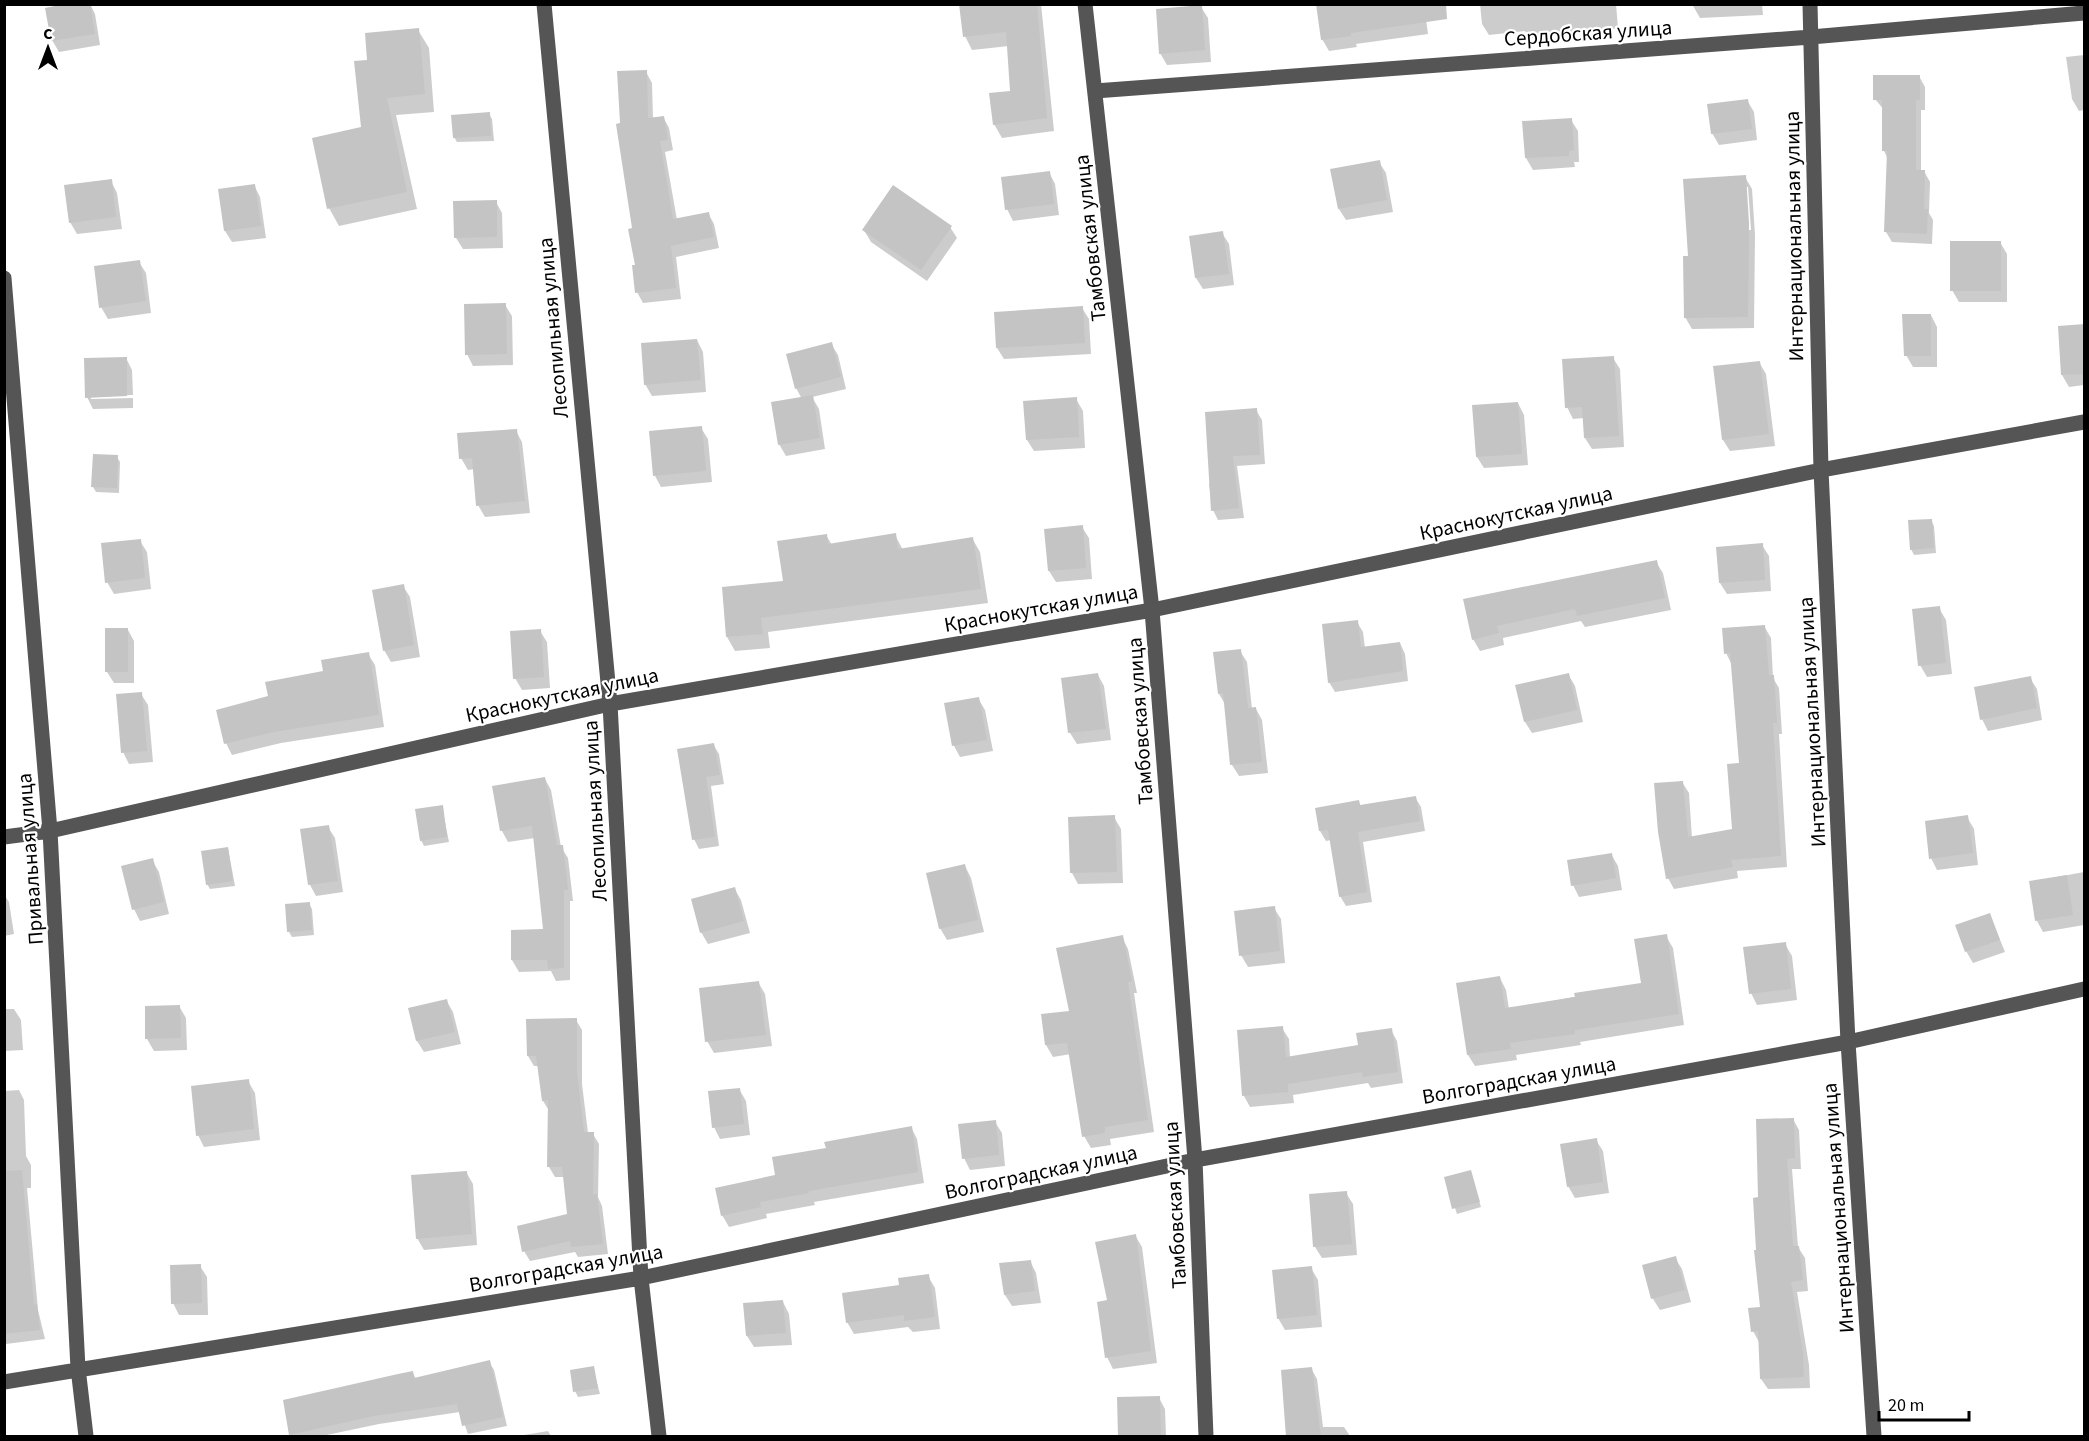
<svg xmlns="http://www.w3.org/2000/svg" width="2089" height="1441" viewBox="0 0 2089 1441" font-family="'Source Sans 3',sans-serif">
<rect width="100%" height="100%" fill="#fff"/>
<!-- shadow -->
<path fill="#0003" fill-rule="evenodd" d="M90,4L95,14L100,45L59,52L52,40Z
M960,4H1041L1054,131L1002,138L994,124L1011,92L1009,46L972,50L965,36Z
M1424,4L1428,34L1356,44L1357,47L1329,51L1322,39Z
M1480,4H1616L1618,28L1529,38L1525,31L1489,35L1482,24Z
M1692,4H1762L1763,15L1700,18Z
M1201,7L1208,18L1211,62L1167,65L1160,53Z
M418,30L429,48L434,112L396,115L417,209L339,226L329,208L362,128L369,61Z
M2084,55V110L2079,111L2072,99L2066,57Z
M646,72L652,83L653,119L663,117L669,128L673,150L665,152L677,220L708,213L714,224L719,248L676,257L681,299L643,303L637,292L634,229L621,124Z
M1919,76L1925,87V110H1921V171H1924L1930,182L1929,213L1933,220L1932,244L1892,242L1886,232L1888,159L1884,151V110L1875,99Z
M1747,100L1754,112L1757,140L1719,145L1712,133Z
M489,114L492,119L494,141L457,142L454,137Z
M1571,120L1578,131L1579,162H1574L1575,167L1533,170L1526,158L1524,122Z
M1379,162L1386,173L1393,212L1346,220L1339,209Z
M1049,172L1055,184L1059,215L1013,221L1007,209Z
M1745,177L1752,189L1755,235L1754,328L1692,329L1685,317L1689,257ZM1745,187H1748L1751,230H1748Z
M111,181L117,193L122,229L77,234L70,222Z
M254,185L260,197L266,238L232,242L225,231Z
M496,202L502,213L503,248L463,249L456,238Z
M950,227L957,238L927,281L871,242L864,230Z
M1222,233L1229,244L1234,285L1203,289L1196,278L1191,237Z
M2000,242L2007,254V302H1959L1952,290Z
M139,262L146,273L151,313L108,319L101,307Z
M505,305L512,316L513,365L473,366L467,354Z
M1082,308L1089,319L1091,354L1004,359L997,348Z
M1931,315L1937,327V367H1913L1906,355Z
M2084,326V385L2069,387L2062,375L2059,328Z
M697,340L703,352L706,392L652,396L645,384Z
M831,344L838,355L846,389L812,397L819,409L825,449L786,456L779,444L802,399L796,388Z
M126,358L132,370L133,395L91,396V399L133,398V408L93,409L87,397Z
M1613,358L1620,369L1624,447L1592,449L1585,438L1584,418L1573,419L1567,407Z
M1759,362L1766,374L1775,446L1730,451L1723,440Z
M1076,399L1083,411L1085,448L1034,451L1027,440Z
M1518,403L1524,415L1528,465L1484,468L1477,457Z
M1256,410L1262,420L1265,464L1237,466L1244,518L1218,520L1213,510L1209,484Z
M701,428L708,439L712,482L661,487L655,476Z
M516,431L522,442L530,513L485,517L478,505L475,469L468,470L461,458Z
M94,456L117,457L120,462L119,493L96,492L93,487Z
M1931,520L1934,526L1936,553L1914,555L1911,549Z
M1082,527L1089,538L1092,579L1056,582L1049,571Z
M826,535L832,545L895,535L903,550L972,538L980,552L988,603L768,632L770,648L735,651L727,637L785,582Z
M140,541L147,552L151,589L114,594L107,582Z
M1762,545L1769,556L1771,591L1727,594L1720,583Z
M1656,562L1663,573L1671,610L1585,627L1581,621L1503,638L1504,645L1480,651L1473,639L1465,601Z
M403,586L410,597L420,657L391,662L384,650Z
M1939,608L1946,620L1952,674L1927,677L1920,665Z
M1357,622L1363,632L1365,648L1400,643L1405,654L1408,681L1335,692L1329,682Z
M1764,626L1771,638L1773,678L1779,688L1782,734H1779L1787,867L1737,871L1738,878L1674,889L1668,878L1682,782L1689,793L1692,838L1733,831L1740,764L1732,665L1726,653Z
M128,630L134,641V683H114L107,672Z
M540,631L547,642L550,688L522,690L515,678Z
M1240,651L1247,662L1252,709H1256L1262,720L1268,773L1239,776L1232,765L1225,704L1219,694Z
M368,654L375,665L384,727L281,743L232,755L226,743L270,698Z
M1568,674L1575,686L1583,722L1532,733L1525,722L1517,686Z
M1098,675L1104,686L1111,740L1077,744L1070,733L1063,679Z
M2030,678L2037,689L2042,720L1988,731L1982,719Z
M141,694L148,705L153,762L129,764L123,752Z
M978,698L985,710L993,751L960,757L954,746L946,704Z
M713,744L719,754L724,784L711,786L719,846L699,849L694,839L679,750Z
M545,779L551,790L561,847L568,858L573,901H570V980L556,981L551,971L519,972L512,960L545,931L535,838L508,842L502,831L494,787Z
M1415,797L1421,807L1425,831L1363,842L1372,902L1346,906L1340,896L1331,840L1326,841L1320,831L1316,809L1359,802L1361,807Z
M442,807L449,842L424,846L421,840Z
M1114,817L1121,829L1123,883L1078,884L1072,873Z
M1967,817L1974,829L1978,865L1937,870L1931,858Z
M328,827L335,838L343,892L316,896L310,885Z
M228,848L235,886L210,889L207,884Z
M1611,854L1618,866L1622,890L1579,897L1573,885Z
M152,860L159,872L169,914L140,921L134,909Z
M965,866L971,878L984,932L947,940L940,928Z
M2084,872V925L2043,932L2037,921L2030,882Z
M734,888L741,900L750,933L708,944L701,932Z
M4,894L9,902L14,934L4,936Z
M309,904L312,909L314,935L292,937L289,932Z
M1274,908L1281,919L1285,963L1248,967L1241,955Z
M1990,915L2005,952L1973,963L1966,951Z
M1666,936L1673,948L1684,1025L1580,1042L1581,1045L1516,1055L1517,1060L1475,1066L1468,1055L1457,984L1500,978L1506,990L1509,1009L1643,984Z
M1122,937L1128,949L1137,993H1134L1154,1132L1110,1139L1111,1145L1091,1148L1084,1136L1071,1054L1053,1057L1046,1045L1042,1015L1070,1012Z
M1785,944L1792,956L1797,1000L1757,1005L1751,993Z
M758,982L765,994L772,1046L714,1053L707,1041Z
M446,1000L453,1012L461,1044L424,1052L417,1041L410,1009Z
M179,1006L186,1018L187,1050L154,1051L147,1039L146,1007Z
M4,1009H14L21,1020L23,1050L4,1051Z
M576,1020L582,1030V1084L588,1133L593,1134L599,1144L598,1197L602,1206L608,1254L578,1257L575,1252L530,1261L524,1251L569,1216L564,1177H555L549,1167L550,1112L543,1101L539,1066H534L528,1056Z
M1282,1028L1289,1039L1290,1058L1360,1047L1391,1030L1397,1041L1403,1083L1371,1088L1368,1083L1293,1095L1294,1103L1250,1107L1244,1096Z
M248,1081L255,1093L260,1140L204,1147L198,1135Z
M739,1089L746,1101L750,1135L720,1139L714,1127Z
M19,1090L24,1100L26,1156L31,1165V1188H27L38,1310L45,1339L6,1344L4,1091Z
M1793,1119L1799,1130L1801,1169H1792L1798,1247L1805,1258L1808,1291L1797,1292L1809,1365L1810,1388L1768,1389L1761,1379L1759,1342L1753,1331L1762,1308L1760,1199Z
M995,1122L1002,1133L1005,1166L970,1170L964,1158Z
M911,1127L917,1139L924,1183L814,1202L815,1205L766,1214L767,1218L729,1227L722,1215L776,1176L827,1149Z
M1596,1140L1603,1151L1609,1193L1575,1198L1568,1186Z
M466,1172L473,1184L477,1245L424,1250L417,1238Z
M1470,1172L1481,1207L1457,1214L1445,1178Z
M1346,1193L1353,1204L1357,1255L1322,1258L1315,1247Z
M1135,1235L1142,1247L1157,1363L1113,1369L1107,1357L1109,1302Z
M1675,1258L1682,1269L1691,1302L1660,1310L1653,1299L1644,1266Z
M1030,1261L1036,1273L1041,1303L1012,1306L1005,1295L1001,1265Z
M200,1266L207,1277L208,1315H179L173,1303Z
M1311,1268L1318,1280L1322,1327L1285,1330L1278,1318Z
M928,1276L935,1288L940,1329L913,1332L908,1327L854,1334L847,1322L901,1286Z
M783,1302L789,1314L792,1345L754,1347L747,1336Z
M489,1362L494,1370L507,1426L468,1434L460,1412L379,1424L322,1436H292L290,1434L413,1373L416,1379Z
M593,1368L600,1394L578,1397L575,1391Z
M1311,1368L1317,1379L1323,1427H1344L1350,1436H1287Z
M1159,1398L1165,1409L1166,1436H1120Z
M548,1431L551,1436H524V1435Z"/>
<!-- building -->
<path fill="#c4c4c4" d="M65,4H90L95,34L51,41L45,8Z
M959,4H1037L1047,118L993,125L989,93L1010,91L1006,32L963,37Z
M1316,4H1446L1447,19L1351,33V36L1321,40Z
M1202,5L1205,50L1159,54L1156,9Z
M419,28L425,94L387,98L407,192L327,209L312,138L361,127L354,61L367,60L365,33Z
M647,70L648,118L664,116L668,140L660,141L673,219L709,212L714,237L671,246L676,288L635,293L632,265H635L628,229L632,228L616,124L620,123L617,71Z
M1873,75H1920V100H1916V170H1925L1924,209H1928L1927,234L1884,232L1887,151H1882V100H1873Z
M1748,99L1752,129L1711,134L1707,104Z
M490,112L491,136L453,138L451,115Z
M1572,118L1574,150L1569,151V156L1525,158L1522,121Z
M1380,160L1387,200L1338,209L1330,169Z
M1050,171L1054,204L1005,210L1001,177Z
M1746,175L1749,223L1748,317L1684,318L1683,256H1688L1683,179Z
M112,179L116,217L69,223L64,185Z
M255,184L261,226L224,231L218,189Z
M893,185L952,226L921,270L862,230Z
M497,200V237L454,238L453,201Z
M1223,231L1229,274L1195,278L1189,236Z
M1950,241H2001V291H1950Z
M140,260L146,301L99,308L94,266Z
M506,303L507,354L465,355L464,304Z
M1083,306L1085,343L996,348L994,312Z
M1902,314H1931V356H1904Z
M2085,324V374L2061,375L2058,326Z
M697,339L701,380L644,385L641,343Z
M832,342L841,377L795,389L786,354Z
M1614,356L1619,436L1584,438L1582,407L1565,408L1562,359Z
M127,357V396L85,398L84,358Z
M1760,361L1769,434L1722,440L1713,366Z
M813,395L820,438L778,445L771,402Z
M1077,397L1079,437L1026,440L1023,401Z
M1518,402L1522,454L1476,457L1472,405Z
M1257,408L1260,455L1233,456L1239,508L1211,511L1205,412Z
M702,426L706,471L653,476L649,431Z
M517,429L525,501L476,506L472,458L459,459L457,433Z
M93,454L118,455L117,488L91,487Z
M1932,519L1934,548L1910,550L1908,520Z
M1083,525L1086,568L1048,571L1044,529Z
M896,533L898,549L973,537L981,589L761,618L763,634L726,637L722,587L783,581L777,541L827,534L828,544Z
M141,539L145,578L105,583L101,543Z
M1763,543L1765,580L1719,583L1716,547Z
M1657,560L1665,598L1577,616L1575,609L1497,626L1499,633L1472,640L1463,599Z
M404,584L414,645L383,651L372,590Z
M1940,606L1946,663L1918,666L1912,609Z
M1358,620L1361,647L1400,642L1403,671L1328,683L1322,624Z
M1765,625L1769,675H1774L1777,723H1773L1781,856L1731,860L1733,867L1666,879L1658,832L1654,783L1683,781L1688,837L1732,829L1727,764L1739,763L1730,653L1724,654L1722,628Z
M105,628H128V672H105Z
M541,629L544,677L513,679L510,631Z
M1241,649L1248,708L1256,707L1262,762L1230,765L1223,693L1218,694L1213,652Z
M369,652L379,715L274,732L224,744L216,710L268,696L265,682L323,671L321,660Z
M1098,673L1106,729L1068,733L1061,678Z
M1569,673L1577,710L1524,722L1515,685Z
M2031,676L2037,708L1980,720L1974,687Z
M142,692L147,751L121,753L116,694Z
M979,697L987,740L952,746L944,703Z
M714,743L720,775L706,777L715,837L692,840L677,749Z
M545,777L557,845H563L568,890H564V968L548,969L547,960H511V930L543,929L532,826L500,831L492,786Z
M1416,796L1420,821L1358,832L1367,892L1339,897L1328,830L1319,831L1315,808L1359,800L1360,805Z
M443,805L447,837L420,841L415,809Z
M1115,815L1117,872L1070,873L1068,817Z
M1968,815L1973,853L1929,859L1925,821Z
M329,825L338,881L308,885L300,829Z
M228,847L233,881L206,885L201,851Z
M1612,853L1616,878L1571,886L1567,860Z
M153,858L164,902L132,910L121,866Z
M965,864L978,920L939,929L926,873Z
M2067,875L2073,915L2035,921L2029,881Z
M735,887L744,921L700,933L691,899Z
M310,902L312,930L287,932L285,904Z
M1275,906L1280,951L1239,956L1234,911Z
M1990,913L2000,940L1965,952L1955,925Z
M1667,934L1679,1014L1575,1030V1034L1510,1043L1511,1049L1467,1055L1456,983L1500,976L1505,1008L1575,997L1574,993L1641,983L1634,939Z
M1123,935L1132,981L1128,982L1148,1120L1105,1127V1133L1082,1137L1067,1043L1045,1045L1041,1014L1069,1011L1056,948Z
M1786,942L1791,989L1749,994L1743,947Z
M759,981L766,1035L705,1042L699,988Z
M447,999L455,1032L416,1041L408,1008Z
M180,1005L181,1038L145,1039V1006Z
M577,1018V1072L584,1132H594L593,1194H597L603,1244L571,1247L570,1241L522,1252L517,1226L567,1214L562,1167H547L548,1100L542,1101L536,1056H527L526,1019Z
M1283,1026L1286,1057L1358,1045L1356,1033L1392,1028L1398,1072L1363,1077L1362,1072L1288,1084V1092L1242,1096L1237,1030Z
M249,1079L254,1129L196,1136L191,1086Z
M740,1088L744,1124L712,1128L708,1091Z
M1794,1118L1795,1158L1787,1159L1793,1246H1799L1803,1280L1791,1282L1803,1353L1804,1377L1760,1379L1758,1331L1751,1332L1748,1308L1760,1307L1754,1250H1756L1753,1198L1758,1197L1756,1119Z
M996,1120L999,1155L962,1159L958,1124Z
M912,1126L918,1172L809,1191V1193L760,1202L761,1207L721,1216L715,1188L775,1175L772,1157L826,1148L824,1142Z
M1597,1138L1603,1182L1567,1187L1560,1144Z
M22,1170L34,1305L37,1304L40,1330L4,1334V1171Z
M1471,1170L1480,1202L1452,1209L1444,1177Z
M467,1171L472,1234L416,1239L411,1175Z
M1347,1191L1352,1244L1313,1247L1309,1194Z
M1136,1234L1151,1351L1105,1358L1097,1302L1107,1300L1095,1242Z
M1676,1256L1685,1290L1651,1299L1642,1265Z
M1031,1260L1035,1291L1004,1295L999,1263Z
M201,1264L202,1303L171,1304L170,1265Z
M1312,1266L1317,1315L1277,1319L1272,1270Z
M929,1274L935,1317L904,1321V1315L846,1323L842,1293L899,1285L898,1278Z
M783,1300L786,1333L746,1336L743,1303Z
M490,1360L503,1417L462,1426L457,1404L374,1416L289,1435L283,1400L398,1374L413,1371L414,1378Z
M594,1366L598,1388L573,1392L570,1370Z
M1312,1367L1321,1437H1286L1281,1370Z
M1160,1396L1161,1437H1118L1117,1397Z"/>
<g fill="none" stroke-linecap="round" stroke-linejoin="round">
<!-- minor -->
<path stroke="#555" stroke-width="15" d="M544,4L610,704L641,1278L659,1436
M1085,4L1152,610L1195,1160L1206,1436
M1810,4L1821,470L1848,1042L1874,1436
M1095,91L1811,37L2084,13
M4,278L50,831L78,1368L86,1436
M4,837L50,831L610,704L1152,610L1821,470L2084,422
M4,1382L641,1278L1195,1160L1848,1042L2084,989"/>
</g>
<g text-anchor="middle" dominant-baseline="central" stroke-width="4.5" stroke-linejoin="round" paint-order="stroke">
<!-- street labels -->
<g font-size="21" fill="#000" stroke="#fff">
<text transform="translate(1588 33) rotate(-4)">Сердобская улица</text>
<text transform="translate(1794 236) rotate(-91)">Интернациональная улица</text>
<text transform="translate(1090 238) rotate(-96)">Тамбовская улица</text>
<text transform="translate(553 328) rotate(-95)">Лесопильная улица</text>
<text transform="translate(1516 513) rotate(-12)">Краснокутская улица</text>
<text transform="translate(1041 608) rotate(-10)">Краснокутская улица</text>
<text transform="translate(562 695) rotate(-12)">Краснокутская улица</text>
<text transform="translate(1140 721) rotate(-94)">Тамбовская улица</text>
<text transform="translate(1812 722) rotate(-93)">Интернациональная улица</text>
<text transform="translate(595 811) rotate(-93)">Лесопильная улица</text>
<text transform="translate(30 859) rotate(-94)">Привальная улица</text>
<text transform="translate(1519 1080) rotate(-10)">Волгоградская улица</text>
<text transform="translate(1041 1172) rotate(-12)">Волгоградская улица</text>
<text transform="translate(1175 1205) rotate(-93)">Тамбовская улица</text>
<text transform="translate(1838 1208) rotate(-94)">Интернациональная улица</text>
<text transform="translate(566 1268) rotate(-10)">Волгоградская улица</text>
</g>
</g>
<!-- border -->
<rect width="2089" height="1441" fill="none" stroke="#000000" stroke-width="12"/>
<!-- north arrow -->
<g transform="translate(48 48)" stroke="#ffffff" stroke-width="4.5" paint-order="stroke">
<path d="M0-4.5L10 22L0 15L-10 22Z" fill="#000000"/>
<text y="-9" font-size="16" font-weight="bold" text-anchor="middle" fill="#000000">С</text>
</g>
<!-- scale -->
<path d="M1879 1411v9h90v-9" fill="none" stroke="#000000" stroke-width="3"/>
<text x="1888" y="1411" font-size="18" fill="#000000" stroke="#ffffff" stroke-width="4.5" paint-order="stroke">20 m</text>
</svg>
